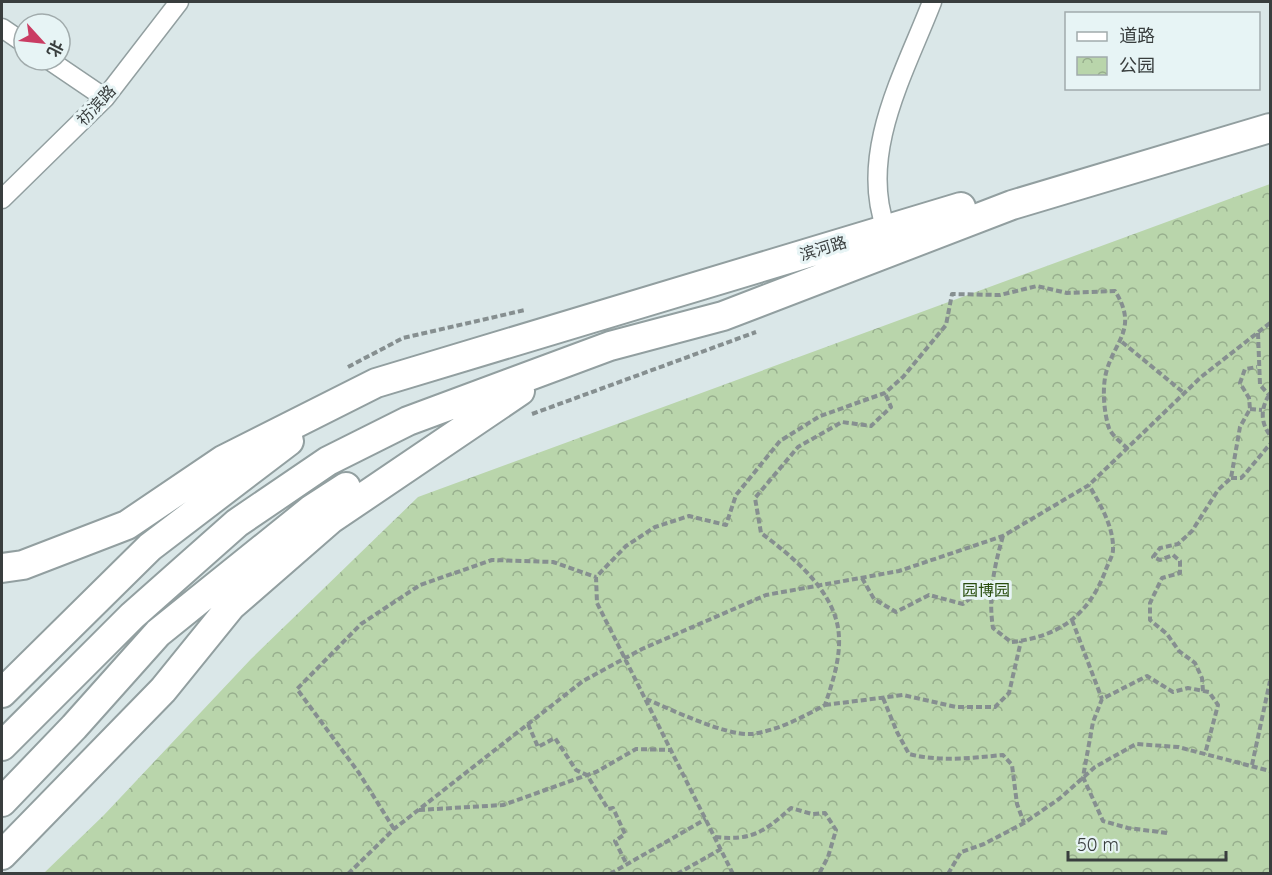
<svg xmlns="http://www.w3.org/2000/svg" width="1272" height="875" viewBox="0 0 1272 875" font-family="Quicksand,'Noto Sans SC',sans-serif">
<defs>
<pattern id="park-crowns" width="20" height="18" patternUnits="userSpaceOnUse" patternTransform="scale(1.5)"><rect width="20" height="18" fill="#b9d5ab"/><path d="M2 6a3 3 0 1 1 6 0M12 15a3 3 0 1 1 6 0" fill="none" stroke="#97ae8d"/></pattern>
</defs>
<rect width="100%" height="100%" fill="#dae7e8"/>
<!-- park -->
<path fill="url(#park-crowns)" d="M1270,184V873H44L104,815L251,659L418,497Z"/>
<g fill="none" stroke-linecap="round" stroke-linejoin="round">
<defs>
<path id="street" d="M2,28L24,43
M49,60L105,98
M2,199L105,98L179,2
M886,229C858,153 905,72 932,2"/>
<path id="primary" d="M2,568L23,565L127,525L223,460L376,383L961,207
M2,693L150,547L289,441
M2,746L132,616L237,523L328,461L408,421L610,346L723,316L1012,205L1270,128
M2,802L74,727L158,633L312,509L346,487
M2,855L163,690L231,606L331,519L520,391"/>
</defs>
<!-- street casing -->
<use href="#street" stroke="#929fa0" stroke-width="21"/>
<!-- primary casing -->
<use href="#primary" stroke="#929fa0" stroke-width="32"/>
<!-- path -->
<path stroke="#868f90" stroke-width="4" stroke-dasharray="6 3" stroke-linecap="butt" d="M1258,333L1260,385L1269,395
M1122,342L1184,393
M348,367L403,338L525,310
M1269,395C1261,408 1260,422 1270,435
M1250,409L1262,410
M532,414L756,332
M1231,478H1241L1245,474L1270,444
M1003,536C994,567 988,596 993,628L1011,642C1058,637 1088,616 1105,572C1107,565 1113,556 1113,550C1114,527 1100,504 1089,485
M862,578L874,599L896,612L929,595L963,604L991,582
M1072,620L1102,699
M1203,691L1202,678L1195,663L1179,651L1167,634L1150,620V603L1162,578L1180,573V561L1173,555L1160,560L1153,557L1160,548L1178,544L1192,531L1218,490L1231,478L1240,427L1250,409L1249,398L1240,383L1245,369L1257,367
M883,698L897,732L909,754C940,762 971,758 1003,755L1012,765L1017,804L1024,823
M646,699C670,709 726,736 751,734C777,731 803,717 825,705C832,684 840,660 839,638C838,593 793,557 761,533L755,498L798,447L842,422L871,426L891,407L885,393
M825,705L903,695L956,707H995L1009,693L1021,641
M528,724L538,747L555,738L576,770L587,775L608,809L613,808L625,834L615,841L626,863
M1252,765L1270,681
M419,810L503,805L596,772L636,749L671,750
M394,829L359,773L297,689L361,624L420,585L492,560L553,562L596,577
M1167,833L1128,828L1103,821L1083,777L1093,722L1102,699L1147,676L1173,692L1188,688L1209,692L1218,705L1205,754
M715,837C752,841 764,832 791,808L812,814L825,813L836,830L828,857L819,874
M348,874L394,829L583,681L642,649L766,595L899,571L1003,536L1089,485L1201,377L1270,323
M610,874L706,819
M677,874L721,849
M733,874L597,603L596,577L626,546L655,527L689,516L726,525L736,495L780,441L820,416L885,393L903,377L946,325L952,294L1000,295L1037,286L1067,293L1115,291C1139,329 1114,341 1106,373C1102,389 1104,413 1109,428C1112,436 1122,443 1128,449
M948,874L961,852L984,844L1024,823L1059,799L1095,767L1136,744L1178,747L1270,771"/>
<!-- street -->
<use href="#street" stroke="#fff" stroke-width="18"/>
<!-- primary -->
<use href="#primary" stroke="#fff" stroke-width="28"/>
</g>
<g text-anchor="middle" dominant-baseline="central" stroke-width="6" stroke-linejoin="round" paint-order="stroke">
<!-- street labels -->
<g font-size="16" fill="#393e3e" stroke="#e7f4f5">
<text transform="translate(96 105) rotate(-47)">祊滨路</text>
<text transform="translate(823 248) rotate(-17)">滨河路</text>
</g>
<!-- park labels -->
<g font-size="16" fill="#284d0e" stroke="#e7f4f5">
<text x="986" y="590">园博园</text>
</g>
</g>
<!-- border -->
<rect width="1272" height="875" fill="none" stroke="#393e3e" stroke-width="6"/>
<!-- legend -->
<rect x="1065" y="12" width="195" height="78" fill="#e7f4f5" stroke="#a1abac" stroke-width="1.5"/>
<rect x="1077" y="32" width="30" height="9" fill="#ffffff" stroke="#a1abac" stroke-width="1.5"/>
<text x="1119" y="42" font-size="18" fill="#393e3e">道路</text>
<rect x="1077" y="57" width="30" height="18" fill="url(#park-crowns)" stroke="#a1abac" stroke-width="1.5"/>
<text x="1119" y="72" font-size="18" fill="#393e3e">公园</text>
<!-- north arrow -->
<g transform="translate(42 42) rotate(117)"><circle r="28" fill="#e7f4f5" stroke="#a1abac" stroke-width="1.5"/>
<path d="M0-4.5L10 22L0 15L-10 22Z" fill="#ca3c63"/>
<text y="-9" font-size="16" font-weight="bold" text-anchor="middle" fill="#393e3e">北</text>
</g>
<!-- scale -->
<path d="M1068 851v9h158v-9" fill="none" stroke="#393e3e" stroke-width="3"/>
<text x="1077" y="851" font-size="18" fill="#393e3e" stroke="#e7f4f5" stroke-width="4.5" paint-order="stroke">50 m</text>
</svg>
